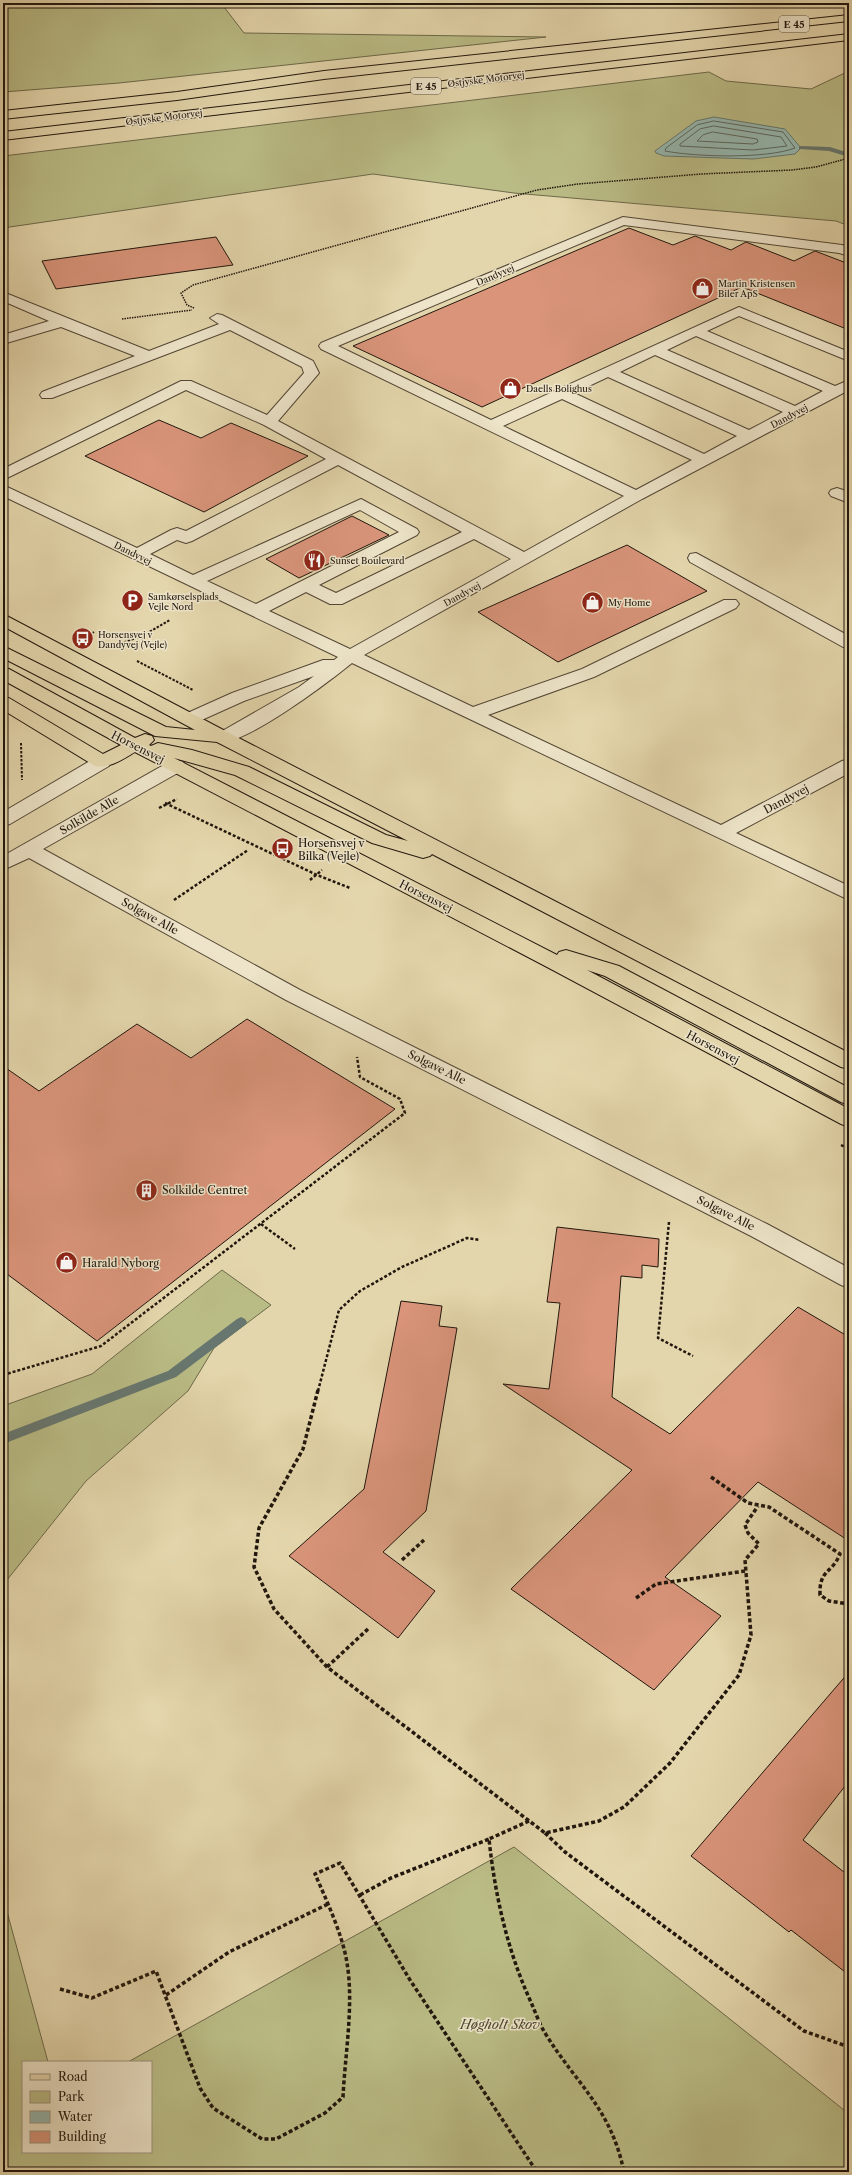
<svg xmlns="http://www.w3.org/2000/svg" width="852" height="2175" viewBox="0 0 852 2175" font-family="'Libre Caslon Text',serif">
<rect width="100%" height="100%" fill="#e4d6ac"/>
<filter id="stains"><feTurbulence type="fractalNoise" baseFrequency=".005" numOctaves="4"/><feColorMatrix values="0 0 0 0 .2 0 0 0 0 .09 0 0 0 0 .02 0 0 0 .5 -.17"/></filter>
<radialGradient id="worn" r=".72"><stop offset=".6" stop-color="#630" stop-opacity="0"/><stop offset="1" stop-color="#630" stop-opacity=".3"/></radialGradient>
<!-- green -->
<path fill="#babc86" stroke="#6d694a" d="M3,3H221L244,33L546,37L119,83L3,92Z
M849,71V226L836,221L514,193L373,174L3,228V156L709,72L726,81L811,89Z
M222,1270L271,1305L214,1348L188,1391L86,1481L3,1585V1406L92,1374Z
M514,1847L849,2114V2172H3V1897L48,2062H23V2152H151V2062H128Z"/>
<!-- water -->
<path fill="#96b8b0" stroke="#67776f" d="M714,117L785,129L801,148L795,154L753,159L664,156L656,153L655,151L696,121Z"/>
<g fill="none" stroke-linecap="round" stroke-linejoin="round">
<!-- shore -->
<path stroke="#5b675e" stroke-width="1" d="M714,121L783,132L795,148C766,159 696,157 665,151L666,148L697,125Z
M714,126L781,137L787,146L753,150L680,146V144L700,129Z
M713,132L757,139L758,142L753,144L697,141L703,135Z"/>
<!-- stream -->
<path fill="#67776f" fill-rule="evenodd" d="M801,146L830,147L849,153V157L829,151L799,149V147Z
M241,1317L245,1319L247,1322L245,1325L176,1377L3,1444V1434L168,1371L237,1319Z"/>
</g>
<!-- building -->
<path fill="#d9947a" stroke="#20160d" d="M629,228L673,245L695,236L731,250L746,242L794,261L815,251L849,264V330L742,287L482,407L353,346Z
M216,237L233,265L56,289L42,261Z
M159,420L201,438L231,423L308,456L204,512L85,456Z
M352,516L389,535L299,578L266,559Z
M627,545L707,591L558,662L478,612Z
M247,1019L395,1109L97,1341L3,1271V1066L39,1091L137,1024L191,1058Z
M557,1227L659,1239L658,1267L642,1265V1278L621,1276L612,1397L670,1434L798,1307L849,1337V1541L758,1482L665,1577L721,1616L654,1690L511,1589L632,1470L503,1384L549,1389L560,1303L547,1302Z
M401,1301L442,1306L439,1326L457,1328L426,1511L383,1552L435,1591L398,1638L289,1556L364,1489Z
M849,1672V1781L803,1840L849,1876V1975L791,1930L789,1932L691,1856Z"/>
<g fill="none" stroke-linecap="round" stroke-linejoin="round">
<defs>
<path id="minor" d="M623,217L842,245L849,247V256L839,253L624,225L338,346L491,420L739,307L849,352V361L739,316L707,331L835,386L849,380V390L642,499L364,655L473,707L582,669L724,600H736L739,604L736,608L594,677L488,715L721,825L842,761L849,759V773L736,833L849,886V900L352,663C330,681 242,748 217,742L215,738L217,734L299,687L314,676L244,701L195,723L189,724L183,723L180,719L183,715L232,693L323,660H334L338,657L3,496V485L137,548L171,530L177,528L186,531L326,459L264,425L186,390L3,480V469L181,381H191L267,415L304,373L302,367L230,330L52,398H42L40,395L42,392L135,356L61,327L3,344V335L49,321L3,301V292L149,351L219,324L210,318L217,314L222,315L313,361L319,373L278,421L524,552L624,496L321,349L319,346L321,343ZM696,336L823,391L795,406L667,350ZM655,355L783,412L749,430L620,372ZM608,377L737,436L704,454L574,393ZM562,399L692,460L636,490L503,426ZM338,465L462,532L336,593L319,585L417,535L419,532L417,529L361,499L193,575L150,554L177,540L186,543L192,541ZM360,510L399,532L256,604L207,581ZM474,539L511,559L350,649L269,611L306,592L330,604H342Z
M837,488L849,492V503L831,496L829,493L831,490Z
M696,553L849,636V648L843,647L690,562L688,558L690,554Z
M102,756L109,758L111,762L109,766L10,824L3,826V812L95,758Z
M176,760L183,762L185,766L183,770L43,849L300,990L767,1224L849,1268V1288L841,1285L751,1236L286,1000L29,858L3,870V856L169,762Z"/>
<path id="major" d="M3,614L231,734L849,1053V1069L841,1067L432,854L430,856L423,858L372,843L235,775L174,758L557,955L559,952L566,950L619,966L849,1088V1105L841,1102L605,976L587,970L849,1109V1127L841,1124L549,968L135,752C123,759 109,769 95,766L3,710V697L9,698L103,754L121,745L3,680V668L9,669L135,738L145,734L152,736L154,740L149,745L151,746L158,743L192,750L249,767L386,835L408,841L217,742L155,736L3,658V646L166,727L195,730L3,626Z"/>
<path id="highway" d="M849,15V21L324,79L177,100L3,119V111L177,92L324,71Z
M849,34V40L3,140V132Z"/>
</defs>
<!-- minor casing -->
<use href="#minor" stroke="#514635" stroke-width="2"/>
<!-- major casing -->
<use href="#major" stroke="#20160d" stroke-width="2"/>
<!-- highway casing -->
<use href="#highway" stroke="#20160d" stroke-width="2"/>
<!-- path-far3 -->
<path stroke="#20160d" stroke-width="1.5" stroke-dasharray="1.5 1" stroke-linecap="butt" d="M194,308L187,305L181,293L193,285L537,190L578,184L701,174L792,170L816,167L849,158
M122,319L192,310"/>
<!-- path-far2 -->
<path stroke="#20160d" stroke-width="2" stroke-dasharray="2.5 1.5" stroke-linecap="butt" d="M86,637L94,632
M109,648L144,635L170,620
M137,661L193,690
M21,743L22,780"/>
<!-- path-far1 -->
<path stroke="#20160d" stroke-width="2.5" stroke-dasharray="3 2" stroke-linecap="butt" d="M165,803L317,875L350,888
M159,808L177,799
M310,880L322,870
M174,900L248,850
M841,1145L849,1149
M669,1222L658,1338L693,1356
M261,1224L295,1249
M3,1375L101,1346L405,1113L400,1099L360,1077L357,1057
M318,1391L339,1310L360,1291L402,1267L467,1238L480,1240"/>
<!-- path -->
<path stroke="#20160d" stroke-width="3.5" stroke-dasharray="4 2.5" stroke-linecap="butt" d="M318,1390L303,1449L259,1528L254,1567L274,1609L327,1667L545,1833L599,1821L624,1807L670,1763L739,1675L751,1635L745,1560L759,1544L748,1533L745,1525L758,1506
M711,1477L748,1503L769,1507L840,1554C832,1574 819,1569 820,1595L829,1601L849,1604
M402,1560L424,1540
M636,1598L656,1584L745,1571
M327,1667L368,1629
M529,1821L489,1839C495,1895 507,1949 530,2000C535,2011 539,2023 545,2033C577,2085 611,2108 624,2172
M545,1833L565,1852L804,2031L849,2047
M360,1895L391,1878L489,1839
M60,1989L92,1998L156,1971L200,2088L213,2108L262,2139H276L325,2113L343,2097C345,2055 354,2004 347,1963C343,1936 326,1899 315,1874L340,1863L410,1980L537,2172
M166,1995L229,1952L328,1904"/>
<!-- minor -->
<use href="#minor" fill="#ede4c9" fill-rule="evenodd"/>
<!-- major -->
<use href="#major" fill="#e4d6ac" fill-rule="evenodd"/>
<!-- highway -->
<use href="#highway" fill="#e4d6ac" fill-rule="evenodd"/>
</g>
<!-- icons -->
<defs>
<symbol id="shop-disc" viewBox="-11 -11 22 22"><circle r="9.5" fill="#8f2418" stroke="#ede4c9"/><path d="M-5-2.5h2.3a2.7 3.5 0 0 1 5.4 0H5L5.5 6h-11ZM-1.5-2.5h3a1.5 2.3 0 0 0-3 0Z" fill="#fff"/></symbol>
<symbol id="restaurant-disc" viewBox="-11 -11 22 22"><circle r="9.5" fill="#8f2418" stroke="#ede4c9"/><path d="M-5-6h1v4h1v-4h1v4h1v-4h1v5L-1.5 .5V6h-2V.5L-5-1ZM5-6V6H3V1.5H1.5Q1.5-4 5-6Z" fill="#fff"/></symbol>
<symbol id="parking-disc" viewBox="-11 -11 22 22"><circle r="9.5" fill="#8f2418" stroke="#ede4c9"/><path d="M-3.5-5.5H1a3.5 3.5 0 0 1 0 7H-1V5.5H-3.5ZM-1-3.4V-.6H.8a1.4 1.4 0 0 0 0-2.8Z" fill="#fff"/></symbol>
<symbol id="bus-disc" viewBox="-11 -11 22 22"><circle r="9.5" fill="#8f2418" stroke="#ede4c9"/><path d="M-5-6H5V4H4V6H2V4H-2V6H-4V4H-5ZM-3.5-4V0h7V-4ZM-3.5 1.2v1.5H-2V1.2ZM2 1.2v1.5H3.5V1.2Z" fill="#fff"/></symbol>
<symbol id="building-disc" viewBox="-11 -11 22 22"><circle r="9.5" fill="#8f2418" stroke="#ede4c9"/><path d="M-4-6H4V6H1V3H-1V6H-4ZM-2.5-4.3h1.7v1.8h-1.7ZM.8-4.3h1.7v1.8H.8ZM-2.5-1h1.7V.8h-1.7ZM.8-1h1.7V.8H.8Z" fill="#fff"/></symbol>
</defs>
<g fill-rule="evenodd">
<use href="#shop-disc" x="690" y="276" width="25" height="25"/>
<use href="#shop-disc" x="498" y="376" width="25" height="25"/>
<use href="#restaurant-disc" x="302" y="548" width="25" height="25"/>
<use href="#parking-disc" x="120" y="588" width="25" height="25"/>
<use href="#shop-disc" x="580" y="590" width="25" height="25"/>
<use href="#bus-disc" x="70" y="626" width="25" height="25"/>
<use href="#bus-disc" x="270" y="836" width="25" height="25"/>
<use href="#building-disc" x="134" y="1178" width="25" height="25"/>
<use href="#shop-disc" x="54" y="1250" width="25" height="25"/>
</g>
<g text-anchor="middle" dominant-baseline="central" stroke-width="3" stroke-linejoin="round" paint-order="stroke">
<!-- far-street labels -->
<g font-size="9" fill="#20160d" stroke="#ede4c9">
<text transform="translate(486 79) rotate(-7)">Østjyske Motorvej</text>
<text transform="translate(164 117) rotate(-7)">Østjyske Motorvej</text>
<text transform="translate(495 275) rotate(-23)">Dandyvej</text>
<text transform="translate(789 416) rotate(-28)">Dandyvej</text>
<text transform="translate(133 553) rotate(26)">Dandyvej</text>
<text transform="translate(462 594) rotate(-29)">Dandyvej</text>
</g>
<!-- far-poi labels -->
<g font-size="9" fill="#20160d" stroke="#ede4c9" text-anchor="start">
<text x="718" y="283">Martin Kristensen<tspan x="718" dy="10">Biler ApS</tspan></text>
<text x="526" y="388">Daells Bolighus</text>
<text x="330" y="560">Sunset Boulevard</text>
<text x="148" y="596">Samkørselsplads<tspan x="148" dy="10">Vejle Nord</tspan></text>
<text x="608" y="602">My Home</text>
<text x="98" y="634">Horsensvej v<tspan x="98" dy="10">Dandyvej (Vejle)</tspan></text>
</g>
<!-- shield labels -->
<g fill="#ede4c9" stroke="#5e5445" stroke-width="1">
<rect x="779" y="16" width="30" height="16" rx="3"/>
<rect x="411" y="78" width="30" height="16" rx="3"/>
</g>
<g font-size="10" font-weight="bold" fill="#20160d">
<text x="794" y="24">E 45</text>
<text x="426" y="86">E 45</text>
</g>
<!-- street labels -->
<g font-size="11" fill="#20160d" stroke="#ede4c9">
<text transform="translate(138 747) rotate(27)">Horsensvej</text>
<text transform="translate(786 799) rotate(-28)">Dandyvej</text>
<text transform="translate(89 815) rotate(-30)">Solkilde Alle</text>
<text transform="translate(426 896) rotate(27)">Horsensvej</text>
<text transform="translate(150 916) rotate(29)">Solgave Alle</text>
<text transform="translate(713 1047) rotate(28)">Horsensvej</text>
<text transform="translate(437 1067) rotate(26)">Solgave Alle</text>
<text transform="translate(726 1213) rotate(27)">Solgave Alle</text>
</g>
<!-- poi labels -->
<g font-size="11" fill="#20160d" stroke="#ede4c9" text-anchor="start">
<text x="298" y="843">Horsensvej v<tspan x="298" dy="13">Bilka (Vejle)</tspan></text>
<text x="162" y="1190">Solkilde Centret</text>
<text x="82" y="1263">Harald Nyborg</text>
</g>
<!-- near-park labels -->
<g font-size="13" font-style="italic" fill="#4e4831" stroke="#ede4c9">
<text x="500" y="2024">Høgholt Skov</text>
</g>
</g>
<!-- margin -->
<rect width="852" height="2175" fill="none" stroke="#e4d6ac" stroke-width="16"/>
<rect x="4" y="4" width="844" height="2167" fill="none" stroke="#20160d" stroke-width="2"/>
<rect x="8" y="8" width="836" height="2159" fill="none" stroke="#20160d"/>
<!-- legend -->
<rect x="22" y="2061" width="130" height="92" fill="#ede4c9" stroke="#9b927e"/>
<rect x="30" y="2074" width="20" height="6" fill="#e4d6ac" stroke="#9b927e"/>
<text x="58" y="2081" font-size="12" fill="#20160d">Road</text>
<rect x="30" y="2091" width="20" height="12" fill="#babc86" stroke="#9b927e"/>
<text x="58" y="2101" font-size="12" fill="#20160d">Park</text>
<rect x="30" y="2111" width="20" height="12" fill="#96b8b0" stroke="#9b927e"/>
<text x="58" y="2121" font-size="12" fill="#20160d">Water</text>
<rect x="30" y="2131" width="20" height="12" fill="#d9947a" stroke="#9b927e"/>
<text x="58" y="2141" font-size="12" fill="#20160d">Building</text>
<rect width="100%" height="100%" filter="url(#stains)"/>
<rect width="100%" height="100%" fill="url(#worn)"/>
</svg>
